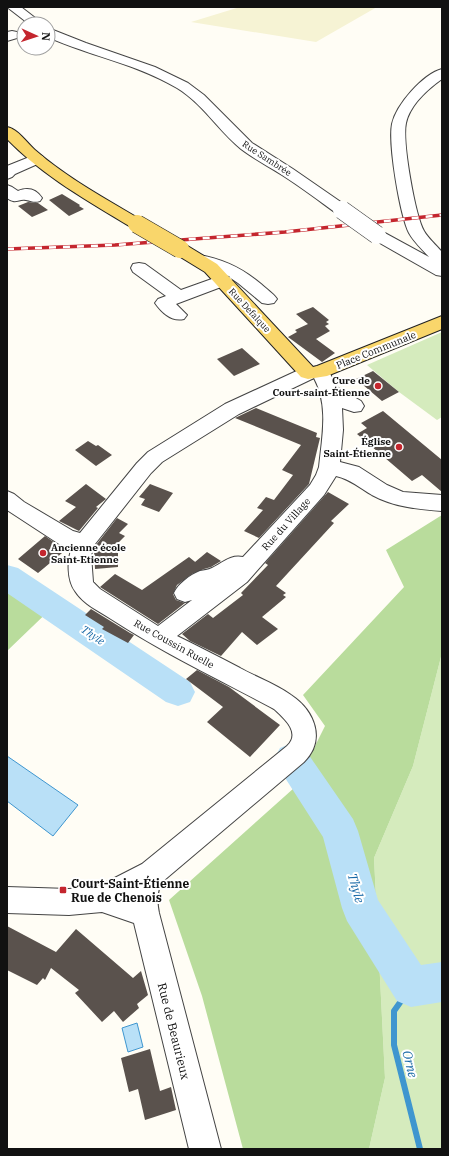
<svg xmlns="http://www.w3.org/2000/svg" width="449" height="1156" viewBox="0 0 449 1156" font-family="'IBM Plex Serif',serif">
<rect width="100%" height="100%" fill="#fffdf5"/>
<!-- farmland -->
<path fill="#f6f3d4" d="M240,7H377L316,42L191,22Z"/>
<!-- green -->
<path fill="#d5ebbd" d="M442,332V417L437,420L399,392L367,365Z
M442,653V1149H369L385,1078L374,858L413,766Z"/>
<!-- forest -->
<path fill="#b9dc9c" d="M442,515V653L413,766L374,858L385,1078L369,1149H243L202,996L169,900L294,788L325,726L303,695L404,587L386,550Z
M7,569L59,601L7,651Z"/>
<!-- water -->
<path fill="#b9e0f7" stroke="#3f96cf" d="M7,756L78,805L53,836L7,801Z
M137,1023L143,1047L128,1052L122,1028Z"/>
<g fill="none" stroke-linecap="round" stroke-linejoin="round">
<!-- stream -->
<path stroke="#3f96cf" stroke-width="6" d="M411,987L394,1011V1045L420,1149"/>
<!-- river -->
<path fill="#b9e0f7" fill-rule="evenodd" d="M7,565L18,568L190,682L195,692L190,702L178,706L166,702L7,593Z
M292,743L304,748L353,819L358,831L378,900L421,965L442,962V1002L411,1007L397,1001L347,921L342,908L323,837L280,770L274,759L280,748Z"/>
</g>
<!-- building -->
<path fill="#5a524d" d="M62,194L80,205L79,206L84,209L69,216L49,200Z
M28,202L38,203L48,210L32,217L18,206Z
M313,307L329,320L326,322L329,324L325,326L330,331L316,339L335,353L322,362L288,337L297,332L295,330L308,324L296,314Z
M242,348L260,364L234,376L217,359Z
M373,371L399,392L382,401L356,379Z
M256,408L317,433L316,437L320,438L309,484L259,538L244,531L263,510L257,508L266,497L274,500L293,475L282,470L301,445L235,418Z
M383,411L442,460V492L422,475L412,481L357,434L367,428L361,423Z
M88,441L96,446L98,445L112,455L96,466L75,450Z
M86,484L106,499L96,507L98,508L79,531L59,521L76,507L65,501Z
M150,484L173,493L159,512L141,505L145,499L139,497Z
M328,492L349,504L331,521L334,523L276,586L286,593L283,595L286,597L262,617L278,629L257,645L242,632L221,656L190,641L182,634L208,614L213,618L243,595L241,593L268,565L265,563Z
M117,518L128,524L119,533L125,536L118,543V567L95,569L94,550L96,545Z
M45,536L58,545L68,548L38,573L18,559Z
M207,552L221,561L211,567L204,569L195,562Z
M189,557L204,569L192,574L177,585L173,594L176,600L185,603L158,624L100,587L115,574L142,590Z
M91,609L130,633L134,635L128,643L102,629L104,627L85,615Z
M197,670L229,687L280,725L250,757L207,722L223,707L186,679Z
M7,926L56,952L76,929L133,978L141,971L148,995L137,1004L139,1008L123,1022L114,1011L102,1022L75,993L79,990L51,968L45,980L43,978L37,985L7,970Z
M150,1049L160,1091L171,1087L176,1110L145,1120L138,1089L129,1092L121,1058Z"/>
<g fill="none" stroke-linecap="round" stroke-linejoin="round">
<defs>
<path id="minor" d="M7,7H21L43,24H29Z
M48,28L86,43L155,67L188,83L204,95L252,143L293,169L348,207L350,210L348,213L342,215L336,213C318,200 301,187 282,175C268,166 254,159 241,149C218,130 203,104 177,88C137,64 90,56 48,37Z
M12,31L17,32L18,35L17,38L7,41V32Z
M442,69V79C428,89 410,105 406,123C402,141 415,215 424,231C428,238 436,245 442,252V276L436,275L371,238L369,235L371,232L377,230L383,232L429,257C422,249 414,242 409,233C400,215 388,144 392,124C396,105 423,74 442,69Z
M37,154L42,156L45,159L42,162L15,174L12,177L7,179V166Z
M7,185L12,187L18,191C28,187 36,189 42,198L40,201C34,203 32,201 26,200C19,198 16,205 7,198Z
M199,255C223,259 242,268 261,284C266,289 273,293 277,299L274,303L268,304L262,303L238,283L223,273L207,267L193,264L191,260L193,256Z
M139,263L145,264L181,290L223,275L229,276L232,280L229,284L176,304L187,315L184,319C172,322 162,313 155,303L158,299L166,296L133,272L131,268L133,264Z
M320,366L327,368L337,387L361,401L364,406L361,411L354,412L342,408L343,430L340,462L359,467L387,485L403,492L442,495V511C417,509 394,507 372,495C360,488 350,479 336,476L324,495L247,582L177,636C198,646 219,657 240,668C256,677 276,684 291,695C315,711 326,740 304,762L162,882C156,892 157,903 159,913L221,1149H189L134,923L102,912L69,915L7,913V887L69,889L99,886L142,864L287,746C301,733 285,719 274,709C220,680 163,653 111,619C99,611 83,604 75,591C67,580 67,560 72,547L59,544L7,510V491L14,494L24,502L73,531L80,533L137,463L148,452L225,404L301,369C308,367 313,368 320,366ZM314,378C329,406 322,437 319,467L316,475L310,485L243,557C231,554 222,563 212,568C208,570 204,570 200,571C190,575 178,584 174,593L177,599L185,602L192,600L158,626L100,589L93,582L91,555L95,544L151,473L162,462L239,414Z"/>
<path id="major" d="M7,127C18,129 27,143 35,150C67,178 106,199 143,221L145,224L143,227L137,229L131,227C88,201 43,176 7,139Z
M180,244L186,245L217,264L313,367L317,366L442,316V329L327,376L308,379L301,377L205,272L174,253L172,249L174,245Z"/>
</defs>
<!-- minor casing -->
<use href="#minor" stroke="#444" stroke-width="2"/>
<!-- major casing -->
<use href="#major" stroke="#222" stroke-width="2"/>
<!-- minor -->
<use href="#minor" fill="#fff" fill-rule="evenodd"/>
<!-- major -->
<use href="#major" fill="#f9d66b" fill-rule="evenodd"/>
<defs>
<path id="rail" d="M7,249L115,245L285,232L442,215"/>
</defs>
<!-- rail casing -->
<use href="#rail" stroke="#c4262e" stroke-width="3.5"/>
<!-- rail -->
<use href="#rail" stroke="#fff" stroke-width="2.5" stroke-dasharray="7" stroke-linecap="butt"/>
<defs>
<path id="minor-bridge" d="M342,210L377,235"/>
<path id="major-bridge" d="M137,224L180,249"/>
</defs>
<!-- minor-bridge casing -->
<use href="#minor-bridge" stroke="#444" stroke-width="19" stroke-linecap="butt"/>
<!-- major-bridge casing -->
<use href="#major-bridge" stroke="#222" stroke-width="19" stroke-linecap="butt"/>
<!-- minor-bridge -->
<use href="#minor-bridge" stroke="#fff" stroke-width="18"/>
<!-- major-bridge -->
<use href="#major-bridge" stroke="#f9d66b" stroke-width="18"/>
</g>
<!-- markers -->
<g fill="#c4262e" stroke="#fff" stroke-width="1.5">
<circle cx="378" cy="386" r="4"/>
<circle cx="399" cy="447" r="4"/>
<circle cx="43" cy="553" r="4"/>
<rect x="59" y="886" width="8" height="8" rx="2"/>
</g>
<g text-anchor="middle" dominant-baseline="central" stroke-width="4" stroke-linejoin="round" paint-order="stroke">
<!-- far-street labels -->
<g font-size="9" fill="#111" stroke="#fff">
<text transform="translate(267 158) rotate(33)">Rue Sambrée</text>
<text transform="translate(250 310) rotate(47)">Rue Defalque</text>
</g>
<!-- street labels -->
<g font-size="10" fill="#111" stroke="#fff">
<text transform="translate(376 350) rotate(-22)">Place Communale</text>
<text transform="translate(286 524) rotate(-48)">Rue du Village</text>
<text transform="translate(174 644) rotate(29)">Rue Coussin Ruelle</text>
</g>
<!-- poi labels -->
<g font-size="10" font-weight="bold" fill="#111" stroke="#fff" text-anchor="end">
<text x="370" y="380">Cure de<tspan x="370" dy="12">Court-saint-Étienne</tspan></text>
<text x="391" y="441">Église<tspan x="391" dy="12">Saint-Étienne</tspan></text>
<text x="51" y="547" text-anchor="start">Ancienne école<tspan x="51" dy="12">Saint-Etienne</tspan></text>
</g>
<!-- water labels -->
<g font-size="11" font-style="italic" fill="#1768a6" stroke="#fff">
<text transform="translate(93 635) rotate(34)">Thyle</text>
</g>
<!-- near-poi labels -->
<g font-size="12" font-weight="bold" fill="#111" stroke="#fff" text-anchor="start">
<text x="71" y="883">Court-Saint-Étienne<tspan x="71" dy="14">Rue de Chenois</tspan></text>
</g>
<!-- near-street labels -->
<g font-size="12" fill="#111" stroke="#fff">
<text transform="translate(174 1031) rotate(76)">Rue de Beaurieux</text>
</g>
<!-- near-water labels -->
<g font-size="13" font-style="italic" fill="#1768a6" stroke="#fff">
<text transform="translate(356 888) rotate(74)">Thyle</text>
<text transform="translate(410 1064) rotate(76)">Orne</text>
</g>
</g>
<!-- border -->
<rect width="449" height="1156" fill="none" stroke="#111111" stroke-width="16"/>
<!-- north arrow -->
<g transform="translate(36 36) rotate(93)"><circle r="19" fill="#ffffff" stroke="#a0a0a0"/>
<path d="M0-3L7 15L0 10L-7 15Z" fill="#c4262e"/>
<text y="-6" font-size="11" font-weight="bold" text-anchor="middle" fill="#111111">N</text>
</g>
</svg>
